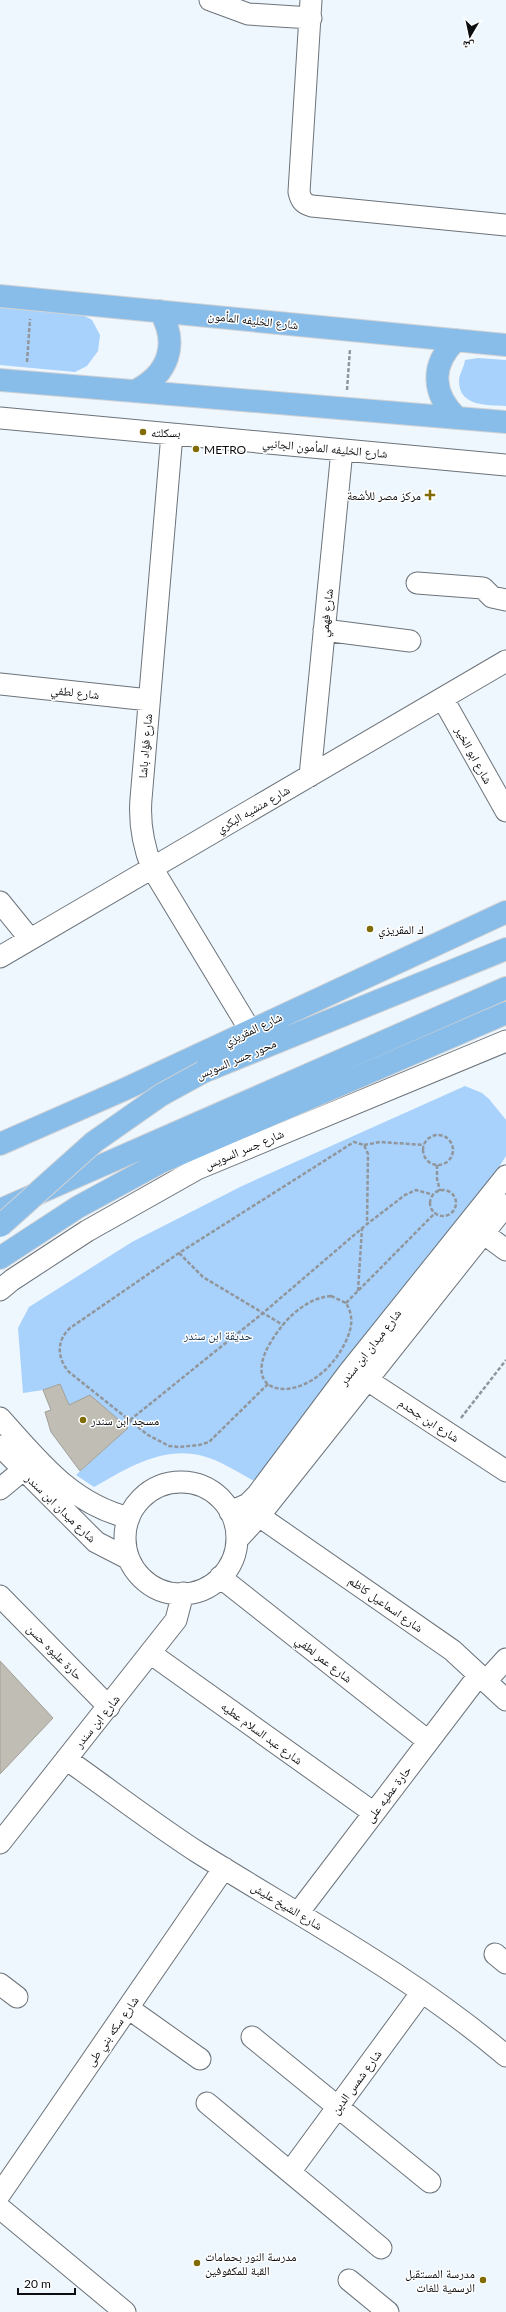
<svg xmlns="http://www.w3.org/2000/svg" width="506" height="2312" viewBox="0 0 506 2312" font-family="Lato,'Noto Naskh Arabic',sans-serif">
<rect width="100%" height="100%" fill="#eef6fe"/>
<!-- green -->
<path fill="#a8d2fb" d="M0,302L72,309L92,320L100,335L98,351L87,366L75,372L0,365Z
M478,358L506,360V406C488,405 459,407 459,381C459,374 464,368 465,360Z
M465,1086L482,1093L489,1099L506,1120V1156L481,1195L258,1483C240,1474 222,1461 203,1456C164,1445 127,1468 94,1487L76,1475L128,1428L90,1395L69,1405L60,1384L43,1390L23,1393L18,1328L29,1307L132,1242L242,1186Z"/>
<!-- building -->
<path fill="#c0bdb4" stroke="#a29f96" d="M60,1384L69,1405L90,1395L128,1428L80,1471L51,1432L45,1412L51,1410L43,1390Z
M0,1661L53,1718L0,1774Z"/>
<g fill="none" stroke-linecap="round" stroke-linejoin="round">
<defs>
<path id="minor" d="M210,0L248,14L311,18
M311,0L299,192C301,201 304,204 312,206L506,225
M0,418L506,465
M172,434L141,799C139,824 143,845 152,868L250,1030
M417,583L483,588L492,597L506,600
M324,630L410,641
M0,684L149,700
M443,699L506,811
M310,776L342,450
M0,902L30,939
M0,957L506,661
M483,1233L506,1250
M0,1290L12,1280L87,1231L197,1169L506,1041
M355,1372L506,1471
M0,1418C39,1461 70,1503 129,1518
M0,1446L96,1542L129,1559
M125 1538a56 56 0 1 1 112 0a56 56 0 1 1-112 0Z
M0,1489L23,1470
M230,1512L248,1504L257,1495L349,1372L506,1176
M259,1516L452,1650L506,1700
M237,1540L259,1516L506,1205
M220,1577L428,1741
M0,1596L109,1707
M150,1653L374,1813
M486,1681L506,1659
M66,1759C110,1790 154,1824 199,1853C303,1918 412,1976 506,2056
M0,1843L176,1620L183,1593
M298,1913L479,1675
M495,1954L506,1963
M0,1984L17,1997
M128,2008L200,2059
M252,2037L430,2182
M207,2103L381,2248
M290,2172L422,1992
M0,2194L224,1868
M0,2208L125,2312
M349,2280L388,2312"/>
<path id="major" d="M0,296L506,345
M456,340C430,365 432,394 457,418
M0,380L506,422
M135,391C169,374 179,344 160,311
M203,1072L506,949
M0,1144L123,1090L506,912
M0,1210L506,988
M0,1258L78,1207L159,1163L506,1013"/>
</defs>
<!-- minor casing -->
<use href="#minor" stroke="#6c7379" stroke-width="23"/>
<!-- major casing -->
<use href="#major" stroke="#d3d3d4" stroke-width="24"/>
<!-- path -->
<path stroke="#91969c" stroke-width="2.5" stroke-dasharray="4 2" stroke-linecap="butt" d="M27,362L30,319
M347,390L350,349
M423 1150a15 15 0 1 1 30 0a15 15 0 1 1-30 0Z
M364,1145L380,1142L424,1145
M437,1165V1179L440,1191
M430 1203a13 13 0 1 1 26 0a13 13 0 1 1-26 0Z
M179,1253L203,1277L283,1325
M358,1291L362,1228
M331,1296L346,1303C354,1316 352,1328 346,1341C313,1411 224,1402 279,1330C290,1314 311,1297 331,1296Z
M346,1303L435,1213
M268,1384L209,1442L199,1445L179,1447L169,1446L148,1435L69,1372C57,1358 56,1341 70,1328L179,1253L354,1142L364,1145L368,1154L367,1224
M461,1418L506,1360
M130,1420L263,1313L367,1224L405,1195L416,1190L434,1195"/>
<!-- minor -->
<use href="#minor" stroke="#fff" stroke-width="21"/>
<!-- major -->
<use href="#major" stroke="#88bde9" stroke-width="22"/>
<defs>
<path id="major-bridge" d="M0,1226L94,1142L161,1095L203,1072"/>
</defs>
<!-- major-bridge casing -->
<use href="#major-bridge" stroke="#d3d3d4" stroke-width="24" stroke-linecap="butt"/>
<!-- major-bridge -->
<use href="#major-bridge" stroke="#88bde9" stroke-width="22"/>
</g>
<!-- markers -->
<g fill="#816b04" stroke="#fff" stroke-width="1.5">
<circle cx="143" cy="432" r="4"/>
<circle cx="196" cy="449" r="4"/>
<path d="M428 489h4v4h4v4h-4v4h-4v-4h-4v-4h4z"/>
<circle cx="370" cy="929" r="4"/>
<circle cx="83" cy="1420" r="4"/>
<circle cx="197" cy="2263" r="4"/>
<circle cx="483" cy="2280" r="4"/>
</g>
<g text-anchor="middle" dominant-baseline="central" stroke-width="3" stroke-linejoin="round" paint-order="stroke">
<!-- street labels -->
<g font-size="12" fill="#0b0d10" stroke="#fff">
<text transform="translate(253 320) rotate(6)">شارع الخليفه المأمون</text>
<text transform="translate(325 448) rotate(5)">شارع الخليفه المأمون الجانبي</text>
<text transform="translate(326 613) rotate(-84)">شارع فهمي</text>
<text transform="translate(75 692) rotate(6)">شارع لطفي</text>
<text transform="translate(145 746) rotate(-85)">شارع فؤاد باشا</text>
<text transform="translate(474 755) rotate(61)">شارع ابو الخير</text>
<text transform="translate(253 809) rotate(-30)">شارع منشيه البكري</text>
<text transform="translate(253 1029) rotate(-25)">شارع المقريزي</text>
<text transform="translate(236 1059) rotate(-23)">محور جسر السويس</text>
<text transform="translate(244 1149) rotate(-23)">شارع جسر السويس</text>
<text transform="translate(370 1347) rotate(-52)">شارع ميدان ابن سندر</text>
<text transform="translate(429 1420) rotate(33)">شارع ابن جحدم</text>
<text transform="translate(61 1508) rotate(44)">شارع ميدان ابن سندر</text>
<text transform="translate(386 1604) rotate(35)">شارع اسماعيل كاظم</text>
<text transform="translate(55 1652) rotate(45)">حارة عليوه حسن</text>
<text transform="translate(324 1659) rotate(38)">شارع عمر لطفي</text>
<text transform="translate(97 1721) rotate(-51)">شارع ابن سندر</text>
<text transform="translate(262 1733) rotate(36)">شارع عبد السلام عطيه</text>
<text transform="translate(388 1794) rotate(-53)">حارة عطيه على</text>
<text transform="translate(287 1906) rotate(31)">شارع الشيخ عليش</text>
<text transform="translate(112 2031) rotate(-55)">شارع سكه بني طى</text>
<text transform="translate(356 2082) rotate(-54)">شارع شمس الدين</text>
</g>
<!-- poi labels -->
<g font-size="12" fill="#0b0d10" stroke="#fff" text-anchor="start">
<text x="151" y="432">بسكلته</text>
<text x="204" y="449">METRO</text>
<text x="421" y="495" text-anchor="end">مركز مصر للأشعة</text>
<text x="378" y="929">ك المقريزي</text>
<text x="91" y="1420">مسجد ابن سندر</text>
<text x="205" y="2256">مدرسة النور بحمامات<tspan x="205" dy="14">القبة للمكفوفين</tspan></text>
<text x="475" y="2273" text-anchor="end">مدرسة المستقبل<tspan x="475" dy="14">الرسمية للغات</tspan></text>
</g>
<!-- park labels -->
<g font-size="12" fill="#16334c" stroke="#fff">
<text x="218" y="1335">حديقة ابن سندر</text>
</g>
</g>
<!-- north arrow -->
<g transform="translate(470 36) rotate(189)" stroke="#ffffff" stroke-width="3" paint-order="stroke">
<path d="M0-3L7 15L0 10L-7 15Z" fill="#0b0d10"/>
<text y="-6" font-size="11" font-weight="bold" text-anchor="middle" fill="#0b0d10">ش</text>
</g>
<!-- scale -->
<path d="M18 2288v6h57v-6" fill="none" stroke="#0b0d10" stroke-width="2"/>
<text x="24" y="2288" font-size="12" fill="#0b0d10" stroke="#ffffff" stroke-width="3" paint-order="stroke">20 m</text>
</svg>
